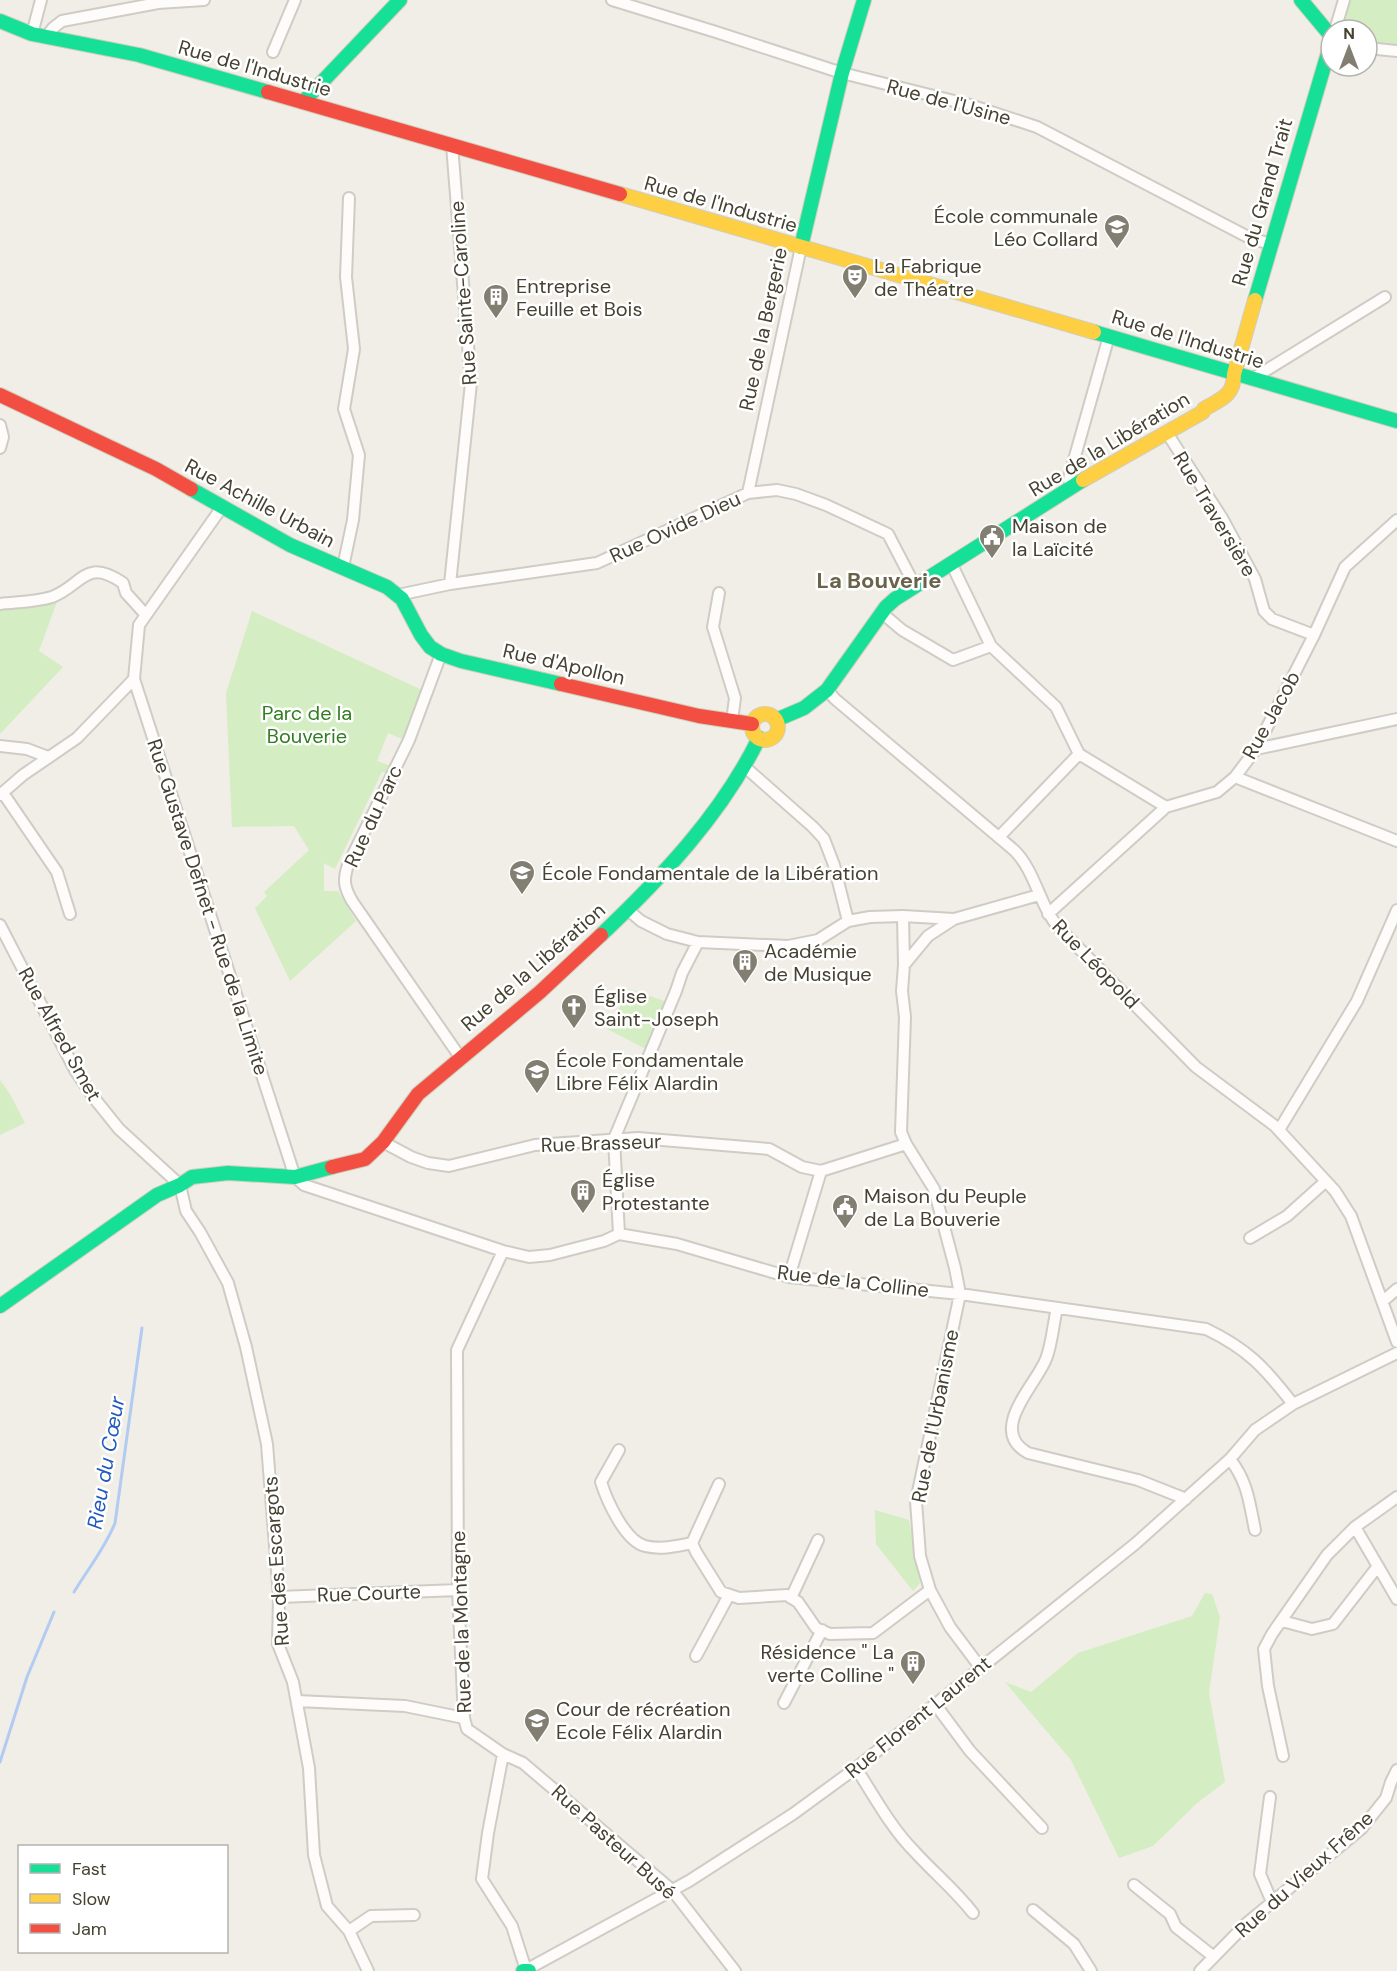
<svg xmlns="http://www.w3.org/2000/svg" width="1397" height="1971" viewBox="0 0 1397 1971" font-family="'DM Sans',sans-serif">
<rect width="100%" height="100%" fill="#f0eee6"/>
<!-- green -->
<path fill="#d4edc3" d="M1344,0H1397V51L1367,48V30H1335Z
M59,596L39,651L63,667L0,734V609Z
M252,611L422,690L402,739L388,733L377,761L391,766L388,773L382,772L335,869L324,863V891H338L356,921L290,981L255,908L267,896L264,892L309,850L294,826L232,827L226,693Z
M630,989L667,1002L646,1049L607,1029Z
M0,1080L10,1094L25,1123L0,1135Z
M875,1510L909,1520L920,1583L913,1591L876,1544Z
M1205,1593L1212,1594L1220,1617L1209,1693L1225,1782L1196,1804L1153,1846L1119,1858L1071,1760L1005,1682L1031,1692L1078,1653L1192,1616Z"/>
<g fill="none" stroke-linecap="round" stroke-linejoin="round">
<!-- stream -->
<path stroke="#b2cbf2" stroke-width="3" d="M74,1592C88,1569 105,1548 115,1523L142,1328
M0,1762L27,1677L54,1612"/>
<defs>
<path id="street" d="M612,0L716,32L842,73L970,105L1037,127L1248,237L1270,244
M1335,30L1344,0
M32,34L41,0
M46,37L53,28L62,21L158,3L204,0
M1367,48L1397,51
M273,52L295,0
M1252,379L1385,297
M0,425L3,437L0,448
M1167,433L1222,518L1255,579L1264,611L1272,619L1314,635
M1072,487L1069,480L1070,474L1109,336
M748,493L801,247
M222,507L139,625L134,679L295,1177L304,1185L503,1251L529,1257L550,1255L604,1241L619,1234L677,1244L789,1277L960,1294L1206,1329C1248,1349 1265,1368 1293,1404
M951,563L991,646L1056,707L1079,754L1166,807
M343,567L353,520L359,455L344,409L354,349L346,277L349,198
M450,584L471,383L452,145
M719,593L713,627L735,698L732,721
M398,595L450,584L597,563L748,493L777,490L796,494L826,505L888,534L915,586
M0,604C17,602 36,602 52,597C83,585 85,557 123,583L126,593L146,615
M882,613L902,630L953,660L991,646
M441,654L409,740L348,865C343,880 344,887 352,901L460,1057
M827,690L835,699L1015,851C1036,873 1039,905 1059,928L1196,1067L1275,1126L1335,1191L1351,1216L1397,1342
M0,746L27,749L48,757
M1256,749L1397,719
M745,767L813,827L824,839L834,865L848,921
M1235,777L1397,841
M3,793L57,872L70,914
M0,795L23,775L77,738L134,679
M999,837L1079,754
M628,910L641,921L667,934L698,942L788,946L818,940L848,921L870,917L903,916L954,919
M1048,914L1166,807L1217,792L1235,777L1256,749L1314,635L1345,567L1397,520
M903,916L904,965
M0,925L75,1070L94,1098L119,1129L180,1185L186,1211L200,1232L228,1283L246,1347L267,1444L279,1597L278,1644L293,1682L309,1768L314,1855L327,1906L349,1931L368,1971
M1279,1130L1357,1001L1397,910
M383,1142L411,1157L428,1163L449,1166L535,1145L638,1138L769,1149L802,1167L821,1171
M821,1171L906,1144
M619,1234L614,1139L676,991L682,973L698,942
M1250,1238L1287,1216L1326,1181
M503,1251L457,1350L458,1590L464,1718L467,1729L503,1754L523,1763L672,1890L735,1971
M789,1277L821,1171
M1383,1301L1397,1289
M1057,1308C1053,1325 1052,1344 1046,1359C1036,1385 987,1430 1028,1453L1138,1480L1186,1499
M619,1450L601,1482C607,1501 625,1541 645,1546C660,1550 678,1546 692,1543L696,1552L721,1592L739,1598L787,1595L798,1602L816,1628L830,1634L873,1633L930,1590
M1230,1459C1248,1483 1249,1501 1255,1530
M1355,1527L1397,1599
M692,1543L719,1484
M279,1597L458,1590
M791,1598L818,1540
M1282,1621L1312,1629L1333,1624L1378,1566
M696,1656L729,1595
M980,1667L950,1627L930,1590L920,1556L916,1501L960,1294L955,1268L934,1189L906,1144L901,1132L905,1017L902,991L904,965L928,936L954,919L1039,895
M297,1701L405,1706L464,1718
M784,1703L822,1630
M935,1704L970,1751L1042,1828
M503,1754L488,1833L482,1879L512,1926L526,1970L689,1881L793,1814L856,1768L1135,1544L1230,1459L1255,1430L1293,1404L1397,1353
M1283,1756L1268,1686L1264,1649L1272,1634L1327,1555L1355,1527L1397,1497
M856,1768C874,1796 891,1828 915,1852C935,1874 954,1889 973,1913
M1270,1797L1260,1874L1272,1902
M1134,1885L1170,1914L1176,1927L1214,1957
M1033,1910L1074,1944L1091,1971
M349,1931L371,1916L414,1915
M1200,1971L1247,1923L1362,1828L1386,1798L1391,1782L1397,1770"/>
<path id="fast" d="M1301,0L1331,36
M0,21L32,34L139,55L268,92
M303,102L400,0
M801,247L842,73L864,0
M1255,300L1331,43
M1094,332L1397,421
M191,489L290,545L387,587L402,599L421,635L430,647L441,654L461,661L561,684
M776,720L804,708L827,690L886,607L895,599L1083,480
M601,935C662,877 722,814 759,738
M0,1306L157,1195L180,1185L192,1177L228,1173L295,1177L332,1167
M523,1971H529"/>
<path id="slow" d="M620,194L1094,332
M1083,480L1203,412L1204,409C1221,399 1234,396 1234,374L1255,300
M752 727a13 13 0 1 1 26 0a13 13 0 1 1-26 0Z"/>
<path id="jam" d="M268,92L620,194
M0,395L156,469L191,489
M561,684L699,716L752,724
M332,1167L365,1159L383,1142L418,1094L540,992L601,935"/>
</defs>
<!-- street casing -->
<use href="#street" stroke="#ceccc4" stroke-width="14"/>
<!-- fast casing -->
<use href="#fast" stroke="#d0cebc" stroke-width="16"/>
<!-- slow casing -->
<use href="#slow" stroke="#d0cebc" stroke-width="16"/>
<!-- jam casing -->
<use href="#jam" stroke="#d0cebc" stroke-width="16"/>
<!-- street -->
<use href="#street" stroke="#fdfcfb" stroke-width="10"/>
<!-- fast -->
<use href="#fast" stroke="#16e098" stroke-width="14"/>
<!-- slow -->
<use href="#slow" stroke="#ffcf43" stroke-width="14"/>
<!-- jam -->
<use href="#jam" stroke="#f24e42" stroke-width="14"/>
</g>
<!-- icons -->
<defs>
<symbol id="school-pin" viewBox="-11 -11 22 30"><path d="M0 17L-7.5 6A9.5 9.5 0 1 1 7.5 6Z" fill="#827e71" stroke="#fff"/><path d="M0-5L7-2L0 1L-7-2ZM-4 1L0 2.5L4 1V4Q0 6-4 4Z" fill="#fff"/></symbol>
<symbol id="theatre-pin" viewBox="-11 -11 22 30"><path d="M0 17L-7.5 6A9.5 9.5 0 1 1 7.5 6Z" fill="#827e71" stroke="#fff"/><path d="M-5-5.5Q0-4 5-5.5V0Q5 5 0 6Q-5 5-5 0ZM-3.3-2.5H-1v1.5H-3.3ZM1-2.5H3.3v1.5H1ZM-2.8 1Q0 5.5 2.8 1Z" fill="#fff"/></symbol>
<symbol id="building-pin" viewBox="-11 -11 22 30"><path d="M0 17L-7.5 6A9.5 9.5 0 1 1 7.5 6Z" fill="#827e71" stroke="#fff"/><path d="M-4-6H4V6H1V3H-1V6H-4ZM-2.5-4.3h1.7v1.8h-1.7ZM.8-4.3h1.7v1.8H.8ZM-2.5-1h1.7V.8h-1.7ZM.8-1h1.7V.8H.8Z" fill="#fff"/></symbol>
<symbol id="civic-pin" viewBox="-11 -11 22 30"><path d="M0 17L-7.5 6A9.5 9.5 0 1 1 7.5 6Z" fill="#827e71" stroke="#fff"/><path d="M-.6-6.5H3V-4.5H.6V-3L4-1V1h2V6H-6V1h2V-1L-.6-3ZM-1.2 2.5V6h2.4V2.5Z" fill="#fff"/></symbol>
<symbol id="church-pin" viewBox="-11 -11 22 30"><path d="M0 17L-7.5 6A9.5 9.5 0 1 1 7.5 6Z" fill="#827e71" stroke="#fff"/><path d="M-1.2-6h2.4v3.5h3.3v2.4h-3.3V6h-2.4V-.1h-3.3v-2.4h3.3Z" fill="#fff"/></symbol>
</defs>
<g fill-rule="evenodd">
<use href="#school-pin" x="1102" y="212" width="30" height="40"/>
<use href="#theatre-pin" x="840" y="262" width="30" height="40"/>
<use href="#building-pin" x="481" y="282" width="30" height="40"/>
<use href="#civic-pin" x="977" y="522" width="30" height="40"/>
<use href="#school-pin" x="507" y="858" width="30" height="40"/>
<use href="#building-pin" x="730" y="947" width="30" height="40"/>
<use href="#church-pin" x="559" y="992" width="30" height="40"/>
<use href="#school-pin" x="522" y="1057" width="30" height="40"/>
<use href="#building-pin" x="568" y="1177" width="30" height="40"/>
<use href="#civic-pin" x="830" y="1192" width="30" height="40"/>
<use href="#building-pin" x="898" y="1648" width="30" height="40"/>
<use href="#school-pin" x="522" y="1706" width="30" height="40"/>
</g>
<g text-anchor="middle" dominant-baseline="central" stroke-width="5" stroke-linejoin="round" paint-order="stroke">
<!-- street labels -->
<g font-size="20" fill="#464232" stroke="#fff">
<text transform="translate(255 68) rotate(16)">Rue de l'Industrie</text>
<text transform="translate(949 102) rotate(15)">Rue de l'Usine</text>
<text transform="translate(1262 202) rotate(-74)">Rue du Grand Trait</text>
<text transform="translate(721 204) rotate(16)">Rue de l'Industrie</text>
<text transform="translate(463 293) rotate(-94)">Rue Sainte-Caroline</text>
<text transform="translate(763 329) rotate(-78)">Rue de la Bergerie</text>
<text transform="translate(1188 339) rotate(17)">Rue de l'Industrie</text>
<text transform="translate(1109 444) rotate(-31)">Rue de la Libération</text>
<text transform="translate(260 503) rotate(28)">Rue Achille Urbain</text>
<text transform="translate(1215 514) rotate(59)">Rue Traversière</text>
<text transform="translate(675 527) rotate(-25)">Rue Ovide Dieu</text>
<text transform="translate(564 664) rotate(13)">Rue d'Apollon</text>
<text transform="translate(1271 715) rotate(-61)">Rue Jacob</text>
<text transform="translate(373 816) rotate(-65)">Rue du Parc</text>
<text transform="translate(208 907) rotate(72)">Rue Gustave Defnet - Rue de la Limite</text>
<text transform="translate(1096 964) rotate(46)">Rue Léopold</text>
<text transform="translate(533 967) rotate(-41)">Rue de la Libération</text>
<text transform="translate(60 1034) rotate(61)">Rue Alfred Smet</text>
<text transform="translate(601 1143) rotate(-2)">Rue Brasseur</text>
<text transform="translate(853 1281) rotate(7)">Rue de la Colline</text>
<text transform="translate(935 1416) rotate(-79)">Rue de l'Urbanisme</text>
<text transform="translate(276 1561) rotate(-94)">Rue des Escargots</text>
<text transform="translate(369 1593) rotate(-2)">Rue Courte</text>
<text transform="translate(461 1622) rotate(-92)">Rue de la Montagne</text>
<text transform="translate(918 1717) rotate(-39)">Rue Florent Laurent</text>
<text transform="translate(614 1842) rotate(42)">Rue Pasteur Busé</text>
<text transform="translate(1304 1874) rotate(-42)">Rue du Vieux Frêne</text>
</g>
<!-- poi labels -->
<g font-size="20" fill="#464232" stroke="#fff" text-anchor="start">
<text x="1098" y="216" text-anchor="end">École communale<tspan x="1098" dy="23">Léo Collard</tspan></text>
<text x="874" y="266">La Fabrique<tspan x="874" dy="23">de Théatre</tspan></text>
<text x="516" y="286">Entreprise<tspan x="516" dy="23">Feuille et Bois</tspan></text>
<text x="1012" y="526">Maison de<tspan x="1012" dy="23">la Laïcité</tspan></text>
<text x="542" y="873">École Fondamentale de la Libération</text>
<text x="764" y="951">Académie<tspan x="764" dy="23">de Musique</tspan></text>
<text x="594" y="996">Église<tspan x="594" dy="23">Saint-Joseph</tspan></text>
<text x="556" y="1060">École Fondamentale<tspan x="556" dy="23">Libre Félix Alardin</tspan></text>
<text x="602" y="1180">Église<tspan x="602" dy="23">Protestante</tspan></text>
<text x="864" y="1196">Maison du Peuple<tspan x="864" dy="23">de La Bouverie</tspan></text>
<text x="894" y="1652" text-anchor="end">Résidence " La<tspan x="894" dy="23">verte Colline "</tspan></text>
<text x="556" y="1709">Cour de récréation<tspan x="556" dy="23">Ecole Félix Alardin</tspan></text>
</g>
<!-- park labels -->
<g font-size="20" fill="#307d20" stroke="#fff">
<text x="307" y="713">Parc de la<tspan x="307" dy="23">Bouverie</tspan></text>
</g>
<!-- water labels -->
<g font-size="21" font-style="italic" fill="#215abc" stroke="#fff">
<text transform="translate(106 1463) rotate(-80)">Rieu du Cœur</text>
</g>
<!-- quarter labels -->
<g font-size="22" font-weight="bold" fill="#696349" stroke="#fff">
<text x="879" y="580">La Bouverie</text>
</g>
</g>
<!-- legend -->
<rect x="18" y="1845" width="210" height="108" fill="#ffffff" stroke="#b5b3ad" stroke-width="1.5"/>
<rect x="30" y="1864" width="30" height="9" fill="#16e098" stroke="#b5b3ad" stroke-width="1.5"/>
<text x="72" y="1875" font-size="18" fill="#464232">Fast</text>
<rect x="30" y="1894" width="30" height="9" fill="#ffcf43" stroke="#b5b3ad" stroke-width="1.5"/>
<text x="72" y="1905" font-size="18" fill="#464232">Slow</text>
<rect x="30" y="1924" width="30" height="9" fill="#f24e42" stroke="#b5b3ad" stroke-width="1.5"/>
<text x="72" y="1935" font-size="18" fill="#464232">Jam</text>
<!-- north arrow -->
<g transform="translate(1349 48)"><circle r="28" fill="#ffffff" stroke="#b5b3ad" stroke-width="1.5"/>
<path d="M0-4.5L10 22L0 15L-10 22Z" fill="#827e71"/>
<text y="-9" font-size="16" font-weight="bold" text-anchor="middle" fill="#464232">N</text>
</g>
</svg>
